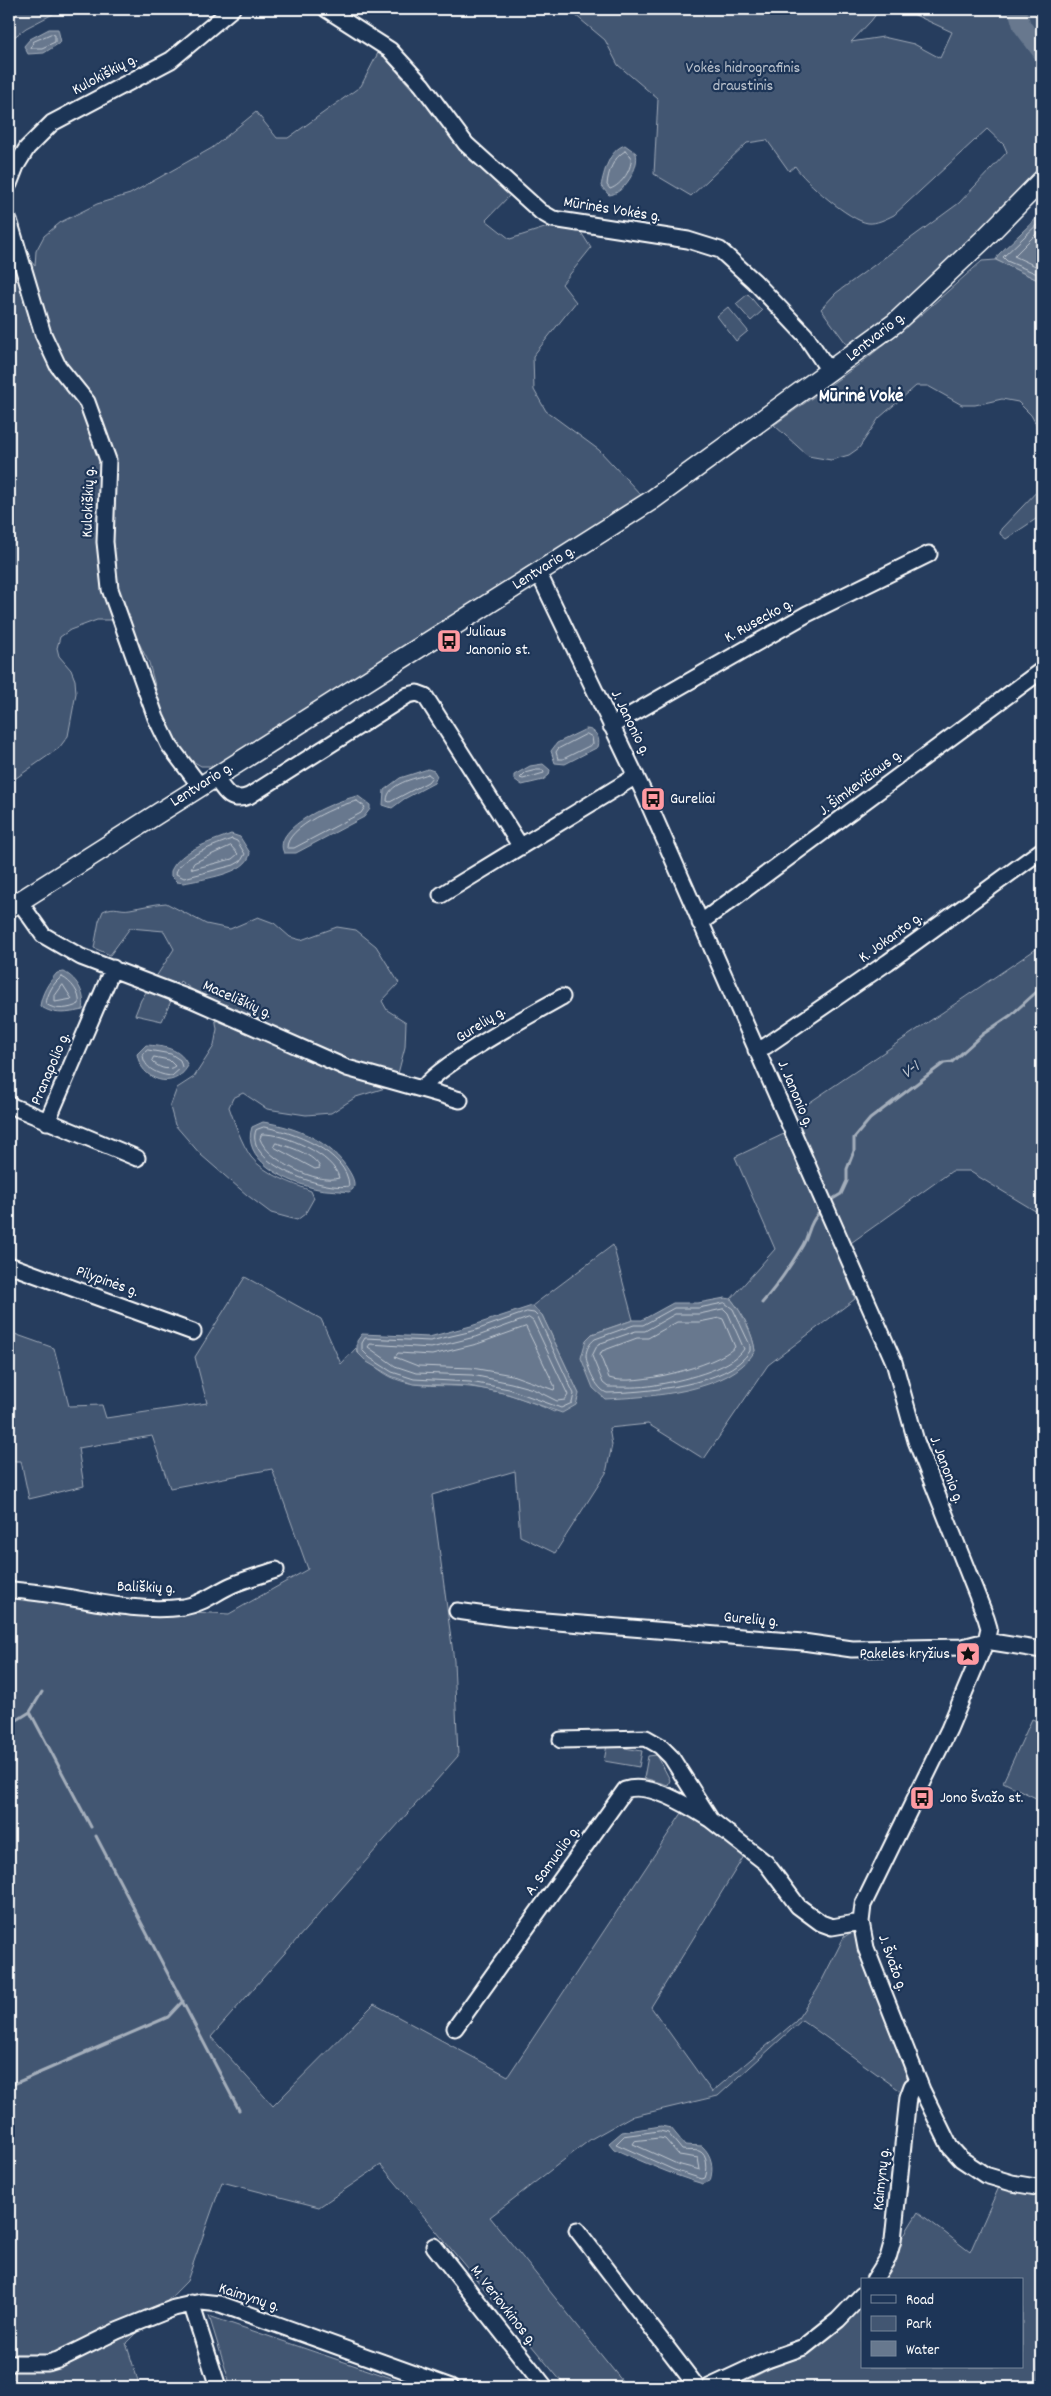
<svg xmlns="http://www.w3.org/2000/svg" width="1051" height="2396" viewBox="0 0 1051 2396" font-family="Dekko,sans-serif">
<rect width="100%" height="100%" fill="#263d5e"/>
<filter id="ink" filterUnits="userSpaceOnUse"><feTurbulence type="fractalNoise" baseFrequency=".02" numOctaves="2"/><feDisplacementMap in="SourceGraphic" scale="10" xChannelSelector="R" yChannelSelector="G"/><feConvolveMatrix kernelMatrix="1 2 1 2 8 2 1 2 1" color-interpolation-filters="sRGB"/></filter>
<g filter="url(#ink)">
<!-- green -->
<path fill="#425672" stroke="#a0aab8" d="M9,9H58L53,14L26,28L9,41Z
M568,9H880L871,21L851,42L883,37L914,44L940,58L952,32L902,9H1042V173L1040,171L910,298L848,346L821,309L836,293L959,203L1007,152L1004,145L987,129L894,215C886,219 876,224 868,223C850,221 804,181 795,166L789,171L767,140L747,143L691,196L654,174L658,99L618,65L605,40Z
M379,51L412,89L418,87L512,193L486,220L510,239L551,226H577L591,248L562,284L576,302L533,356L534,390L546,411L599,450L642,496L226,763L214,766H201L189,759L167,731L149,663L133,631L115,620H97L70,630L60,637L57,648L59,656L71,670L75,680L76,693L68,736L59,748L9,783V235L35,266L36,251L44,236L61,222L97,204L130,194L212,148L256,112L277,138H288L361,86Z
M996,260L1042,282V435L1031,415L1018,402L1002,399L975,405H962L928,386H916L879,418L859,448L849,455L831,460L808,456L774,425L861,363L923,313L982,261Z
M748,294L762,311L751,321L736,304Z
M728,307L748,331L736,341L717,316Z
M1042,486V515L1006,539L1000,534L1001,529Z
M166,903L206,924L230,929L258,917L274,923L290,937L301,940L337,927L356,930L376,946L399,983L382,1001L387,1010L406,1022L405,1047L395,1085L356,1097L331,1113L306,1115L267,1109L243,1093L233,1098L229,1107C235,1124 241,1142 251,1157C264,1174 292,1183 311,1191L314,1198L305,1214L297,1220L271,1213L247,1195L201,1155L175,1125L170,1107L177,1088L194,1077L214,1046L217,1029L213,1004L180,981L162,1021L135,1015L141,1000L174,949L164,931L130,928L110,955L94,948L99,921L103,911C116,905 119,911 130,909C142,907 153,904 166,903Z
M1042,945V1215L969,1171H952L848,1245L791,1115Z
M786,1133L838,1253L855,1299L768,1365L704,1459L648,1424L609,1428L612,1445L606,1473L555,1553L520,1536L515,1471L432,1495L454,1661L458,1756L211,2037L273,2106L374,2004L508,2076L684,1810L744,1856L651,2007L712,2092L796,2021L817,1990L844,1937L855,1930L916,2102L802,2020L718,2096L630,2117L591,2139L490,2217L627,2387H566L381,2165L319,2207L222,2182L187,2281L126,2343L140,2387H9V1594L90,1606L229,1614L308,1569L272,1469L170,1488L152,1436L78,1448L84,1486L29,1499L21,1461H9V1332L54,1348L69,1406L102,1405L106,1418L207,1403L195,1357L245,1277L321,1319L341,1364L356,1348L357,1352C368,1360 379,1371 391,1377C417,1389 443,1384 470,1387C500,1390 527,1399 554,1412L579,1394L542,1315L532,1306L613,1245L633,1320L592,1334L755,1351C753,1334 742,1312 731,1299L775,1249L735,1157Z
M1032,1719L1042,1723V1801L1003,1782Z
M607,1745L642,1751L639,1767L604,1761Z
M657,1755L670,1780L668,1785L644,1778L648,1756Z
M999,2187L1042,2192V2387H734L813,2347L862,2299V2367H1022V2280H876L918,2212L970,2252Z
M209,2316L418,2387H231Z"/>
<!-- water -->
<path fill="#67788e" stroke="#a4aebb" d="M49,29H58L61,42L44,53L28,54L24,46L30,39Z
M625,145L636,153C640,167 624,194 609,195L601,186C604,172 609,150 625,145Z
M1042,213V282L996,260L999,254Z
M586,729C595,729 601,738 598,747L565,764L555,763L551,751L557,743Z
M543,764L550,770L549,775L543,780L522,785L514,779V775L530,766Z
M428,769L434,771L437,776L434,783L404,799L392,808L383,805L384,790L400,778Z
M358,796L370,805V809L364,817L296,853H284C270,827 340,799 358,796Z
M231,834L240,837L250,853C248,874 202,879 184,883L177,882L171,876V871C180,850 211,842 231,834Z
M64,972C78,979 86,995 83,1010C67,1013 55,1016 40,1006C42,993 48,983 57,973Z
M146,1045C163,1046 181,1048 188,1066C173,1092 141,1080 137,1054Z
M263,1122C296,1127 331,1141 349,1171C352,1176 356,1183 353,1189L349,1192C336,1190 322,1191 310,1187C284,1180 241,1159 252,1127Z
M725,1298L731,1299C742,1312 753,1334 755,1351C730,1393 648,1397 605,1399L593,1388L581,1358L586,1340L592,1334L633,1320H642L673,1303H698Z
M532,1306L542,1315L579,1394L576,1405L562,1413L508,1394L469,1386L413,1384L391,1376L367,1362L357,1352V1341L362,1334L429,1337L471,1326Z
M661,2126L671,2128L685,2145L702,2146C712,2155 714,2168 710,2181L703,2184C672,2175 643,2162 614,2149L609,2143L622,2132Z"/>
<g fill="none" stroke-linecap="round" stroke-linejoin="round">
<!-- shore -->
<path stroke="#c2c9d2" stroke-width="1" d="M51,34L55,35V42L42,48H31L33,42Z
M625,151L631,156C633,168 622,185 610,189L607,185C608,172 613,158 625,151Z
M1042,220L1003,257L1007,261L1042,276
M1042,228L1014,256L1042,269
M587,734L592,737L593,744L563,759H558L556,752L558,749Z
M537,770H543L544,773L523,779L520,778L525,773Z
M428,774L432,777L428,782L390,802L387,801C387,783 414,779 428,774Z
M357,801L365,807L361,813L294,848H287C286,827 340,804 357,801Z
M232,839L237,841L245,854L241,861L234,865L184,878L176,874C177,858 218,844 232,839Z
M231,846L238,854L232,859L193,869L191,868L194,863Z
M62,977C71,981 81,994 79,1004C70,1009 55,1011 46,1004C47,995 53,982 62,977Z
M63,985L72,999L55,1002V996Z
M148,1050L171,1054L180,1060L182,1067L172,1076C159,1075 143,1069 143,1054Z
M154,1057L169,1060L175,1066C168,1072 157,1067 152,1061Z
M264,1127C291,1131 348,1152 349,1186C324,1191 243,1164 256,1130Z
M262,1134C284,1133 334,1155 339,1178C317,1185 267,1160 260,1139Z
M276,1143C288,1146 316,1155 320,1168L315,1169L274,1147Z
M725,1303L733,1309L750,1345V1351C728,1386 644,1392 607,1393C596,1389 587,1367 586,1356C586,1349 590,1343 595,1339L634,1325H643L674,1308H698Z
M724,1309L728,1313L744,1349C731,1370 678,1381 655,1385C640,1388 623,1387 608,1387L603,1383L592,1356L598,1344L636,1331H645L675,1314H699Z
M527,1312L534,1313L538,1317L574,1394L572,1403L561,1408L509,1389L470,1382L414,1379L392,1372L370,1358L362,1350V1343L365,1338L430,1341L473,1331Z
M529,1318L533,1321L568,1395L565,1400L557,1401L533,1389L511,1383L472,1375L416,1373L395,1366L368,1347L370,1344L431,1348L475,1337Z
M720,1318L723,1319L735,1347C716,1366 633,1387 609,1378L600,1355L602,1351L637,1338H648L677,1322H699Z
M526,1327L555,1387L554,1390L512,1375L472,1368L418,1366L395,1357L398,1353L432,1355L477,1344Z
M660,2131L668,2133L682,2150C688,2151 694,2150 699,2151C708,2154 708,2171 705,2178L702,2179L674,2170L616,2144L624,2136Z
M660,2138L665,2139L679,2155L698,2158L700,2170L677,2164L633,2144L635,2141Z"/>
<!-- stream -->
<path stroke="#a4aebb" stroke-width="3" d="M831,1200L841,1194L847,1181V1169L854,1151V1138L870,1119L936,1069L944,1063L952,1062L983,1034L1011,1015L1042,987
M762,1303C778,1285 791,1265 803,1245C810,1233 808,1225 818,1214
M30,1712L91,1827
M9,1725L30,1712L42,1692
M96,1836L239,2110
M9,2086L168,2017L183,2001"/>
<!-- river -->
<path stroke="#67788e" stroke-width="18" d="M1017,9L1022,26L1042,53"/>
<defs>
<path id="minor" d="M326,9L390,50L422,85L466,144L541,212L553,219L688,240L720,250L754,281L805,335L830,372
M9,184L16,166L27,148L52,123L171,60L232,9
M9,220L43,334L58,366L87,402L108,460L105,542L110,589L156,718L169,745L200,786
M538,572L643,791L894,1362L916,1441L986,1618L989,1628L986,1641L949,1729L863,1905L861,1922L866,1948L922,2090L950,2147L961,2159L985,2175L1012,2183L1042,2188
M611,726L807,614L929,554
M215,777C225,792 230,803 249,796L408,695L417,693L425,696L521,847
M441,895L636,776
M19,901L43,935L81,957L191,999L347,1068L460,1100
M700,923L1042,670
M756,1050L766,1046L888,962L1042,850
M423,1089C434,1067 535,1012 562,997
M9,1105L137,1158
M47,1122L113,968
M9,1265L193,1332
M9,1590C67,1592 125,1615 184,1607C202,1604 216,1592 232,1585C246,1579 261,1575 276,1570
M457,1611L508,1618L803,1642L852,1649L963,1647L986,1641L1042,1650
M561,1740L646,1738L660,1746L671,1757L711,1820L766,1863L798,1906L821,1923L832,1927L861,1922
M455,2028L625,1790C650,1781 690,1807 711,1820
M577,2230L697,2387
M434,2246L545,2387
M874,2280L888,2258L893,2240L908,2097L912,2086L919,2082
M191,2303L218,2387
M9,2363H48L58,2360L117,2331L174,2308L201,2302L220,2304L451,2387
M709,2387L767,2360L804,2347L838,2320L862,2295"/>
<path id="major" d="M9,908L652,500L895,323L984,239L1042,180"/>
</defs>
<!-- minor casing -->
<use href="#minor" stroke="#fff" stroke-width="19"/>
<!-- major casing -->
<use href="#major" stroke="#fff" stroke-width="22"/>
<!-- minor -->
<use href="#minor" stroke="#1d3557" stroke-width="15"/>
<!-- major -->
<use href="#major" stroke="#1d3557" stroke-width="19"/>
</g>
</g>
<!-- icons -->
<defs>
<symbol id="bus-square" viewBox="-11 -11 22 22"><rect x="-9" y="-9" width="18" height="18" rx="4" fill="#ff9aa2" stroke="#1d3557"/><path d="M-5-6H5V4H4V6H2V4H-2V6H-4V4H-5ZM-3.5-4V0h7V-4ZM-3.5 1.2v1.5H-2V1.2ZM2 1.2v1.5H3.5V1.2Z" fill="#111"/></symbol>
<symbol id="sight-square" viewBox="-11 -11 22 22"><rect x="-9" y="-9" width="18" height="18" rx="4" fill="#ff9aa2" stroke="#1d3557"/><path d="M0-6L1.8-2.2L6-1.7L2.9 1.2L3.7 5.4L0 3.3L-3.7 5.4L-2.9 1.2L-6-1.7L-1.8-2.2Z" fill="#111"/></symbol>
</defs>
<g fill-rule="evenodd">
<use href="#bus-square" x="435" y="627" width="28" height="28"/>
<use href="#bus-square" x="639" y="785" width="28" height="28"/>
<use href="#sight-square" x="954" y="1640" width="28" height="28"/>
<use href="#bus-square" x="908" y="1784" width="28" height="28"/>
</g>
<g text-anchor="middle" dominant-baseline="central" stroke-width="4.5" stroke-linejoin="round" paint-order="stroke">
<!-- park labels -->
<g font-size="16" fill="#bdc4ce" stroke="#1d3557">
<text x="743" y="68">Vokės hidrografinis<tspan x="743" dy="18">draustinis</tspan></text>
</g>
<!-- street labels -->
<g font-size="16" fill="#fff" stroke="#1d3557">
<text transform="translate(105 75) rotate(-28)">Kulokiškių g.</text>
<text transform="translate(612 210) rotate(9)">Mūrinės Vokės g.</text>
<text transform="translate(876 337) rotate(-38)">Lentvario g.</text>
<text transform="translate(89 502) rotate(-88)">Kulokiškių g.</text>
<text transform="translate(544 568) rotate(-32)">Lentvario g.</text>
<text transform="translate(759 621) rotate(-29)">K. Rusecko g.</text>
<text transform="translate(630 723) rotate(64)">J. Janonio g.</text>
<text transform="translate(861 783) rotate(-37)">J. Šimkevičiaus g.</text>
<text transform="translate(202 785) rotate(-32)">Lentvario g.</text>
<text transform="translate(891 938) rotate(-36)">K. Jokanto g.</text>
<text transform="translate(237 1000) rotate(24)">Maceliškių g.</text>
<text transform="translate(481 1025) rotate(-32)">Gurelių g.</text>
<text transform="translate(51 1069) rotate(-67)">Pranapolio g.</text>
<text transform="translate(795 1094) rotate(67)">J. Janonio g.</text>
<text transform="translate(107 1282) rotate(20)">Pilypinės g.</text>
<text transform="translate(946 1470) rotate(69)">J. Janonio g.</text>
<text transform="translate(146 1588) rotate(2)">Bališkių g.</text>
<text transform="translate(751 1620) rotate(5)">Gurelių g.</text>
<text transform="translate(553 1861) rotate(-54)">A. Samuolio g.</text>
<text transform="translate(892 1963) rotate(70)">J. Švažo g.</text>
<text transform="translate(882 2179) rotate(-84)">Kaimynų g.</text>
<text transform="translate(249 2298) rotate(18)">Kaimynų g.</text>
<text transform="translate(503 2306) rotate(52)">M. Veriovkinos g.</text>
</g>
<!-- poi labels -->
<g font-size="16" fill="#fff" stroke="#1d3557" text-anchor="start">
<text x="466" y="632">Juliaus<tspan x="466" dy="18">Janonio st.</tspan></text>
<text x="670" y="799">Gureliai</text>
<text x="950" y="1654" text-anchor="end">Pakelės kryžius</text>
<text x="940" y="1798">Jono Švažo st.</text>
</g>
<!-- water labels -->
<g font-size="18" font-style="italic" fill="#bbc2cc" stroke="#1d3557">
<text transform="translate(911 1071) rotate(-37)">V-1</text>
</g>
<!-- quarter labels -->
<g font-size="19" font-weight="bold" fill="#fff" stroke="#1d3557">
<text x="861" y="397">Mūrinė Vokė</text>
</g>
</g>
<!-- margin -->
<rect width="1051" height="2396" fill="none" stroke="#1d3557" stroke-width="30"/>
<rect x="15" y="15" width="1021" height="2366" fill="none" stroke="#fff" stroke-width="2" filter="url(#ink)"/>
<!-- legend -->
<rect x="861" y="2278" width="162" height="90" fill="#1d3557" stroke="#77869a"/>
<rect x="871" y="2295" width="25" height="8" fill="#1d3557" stroke="#77869a"/>
<text x="906" y="2304" font-size="15" fill="#ffffff">Road</text>
<rect x="871" y="2316" width="25" height="15" fill="#425672" stroke="#77869a"/>
<text x="906" y="2328" font-size="15" fill="#ffffff">Park</text>
<rect x="871" y="2341" width="25" height="15" fill="#67788e" stroke="#77869a"/>
<text x="906" y="2354" font-size="15" fill="#ffffff">Water</text>
</svg>
